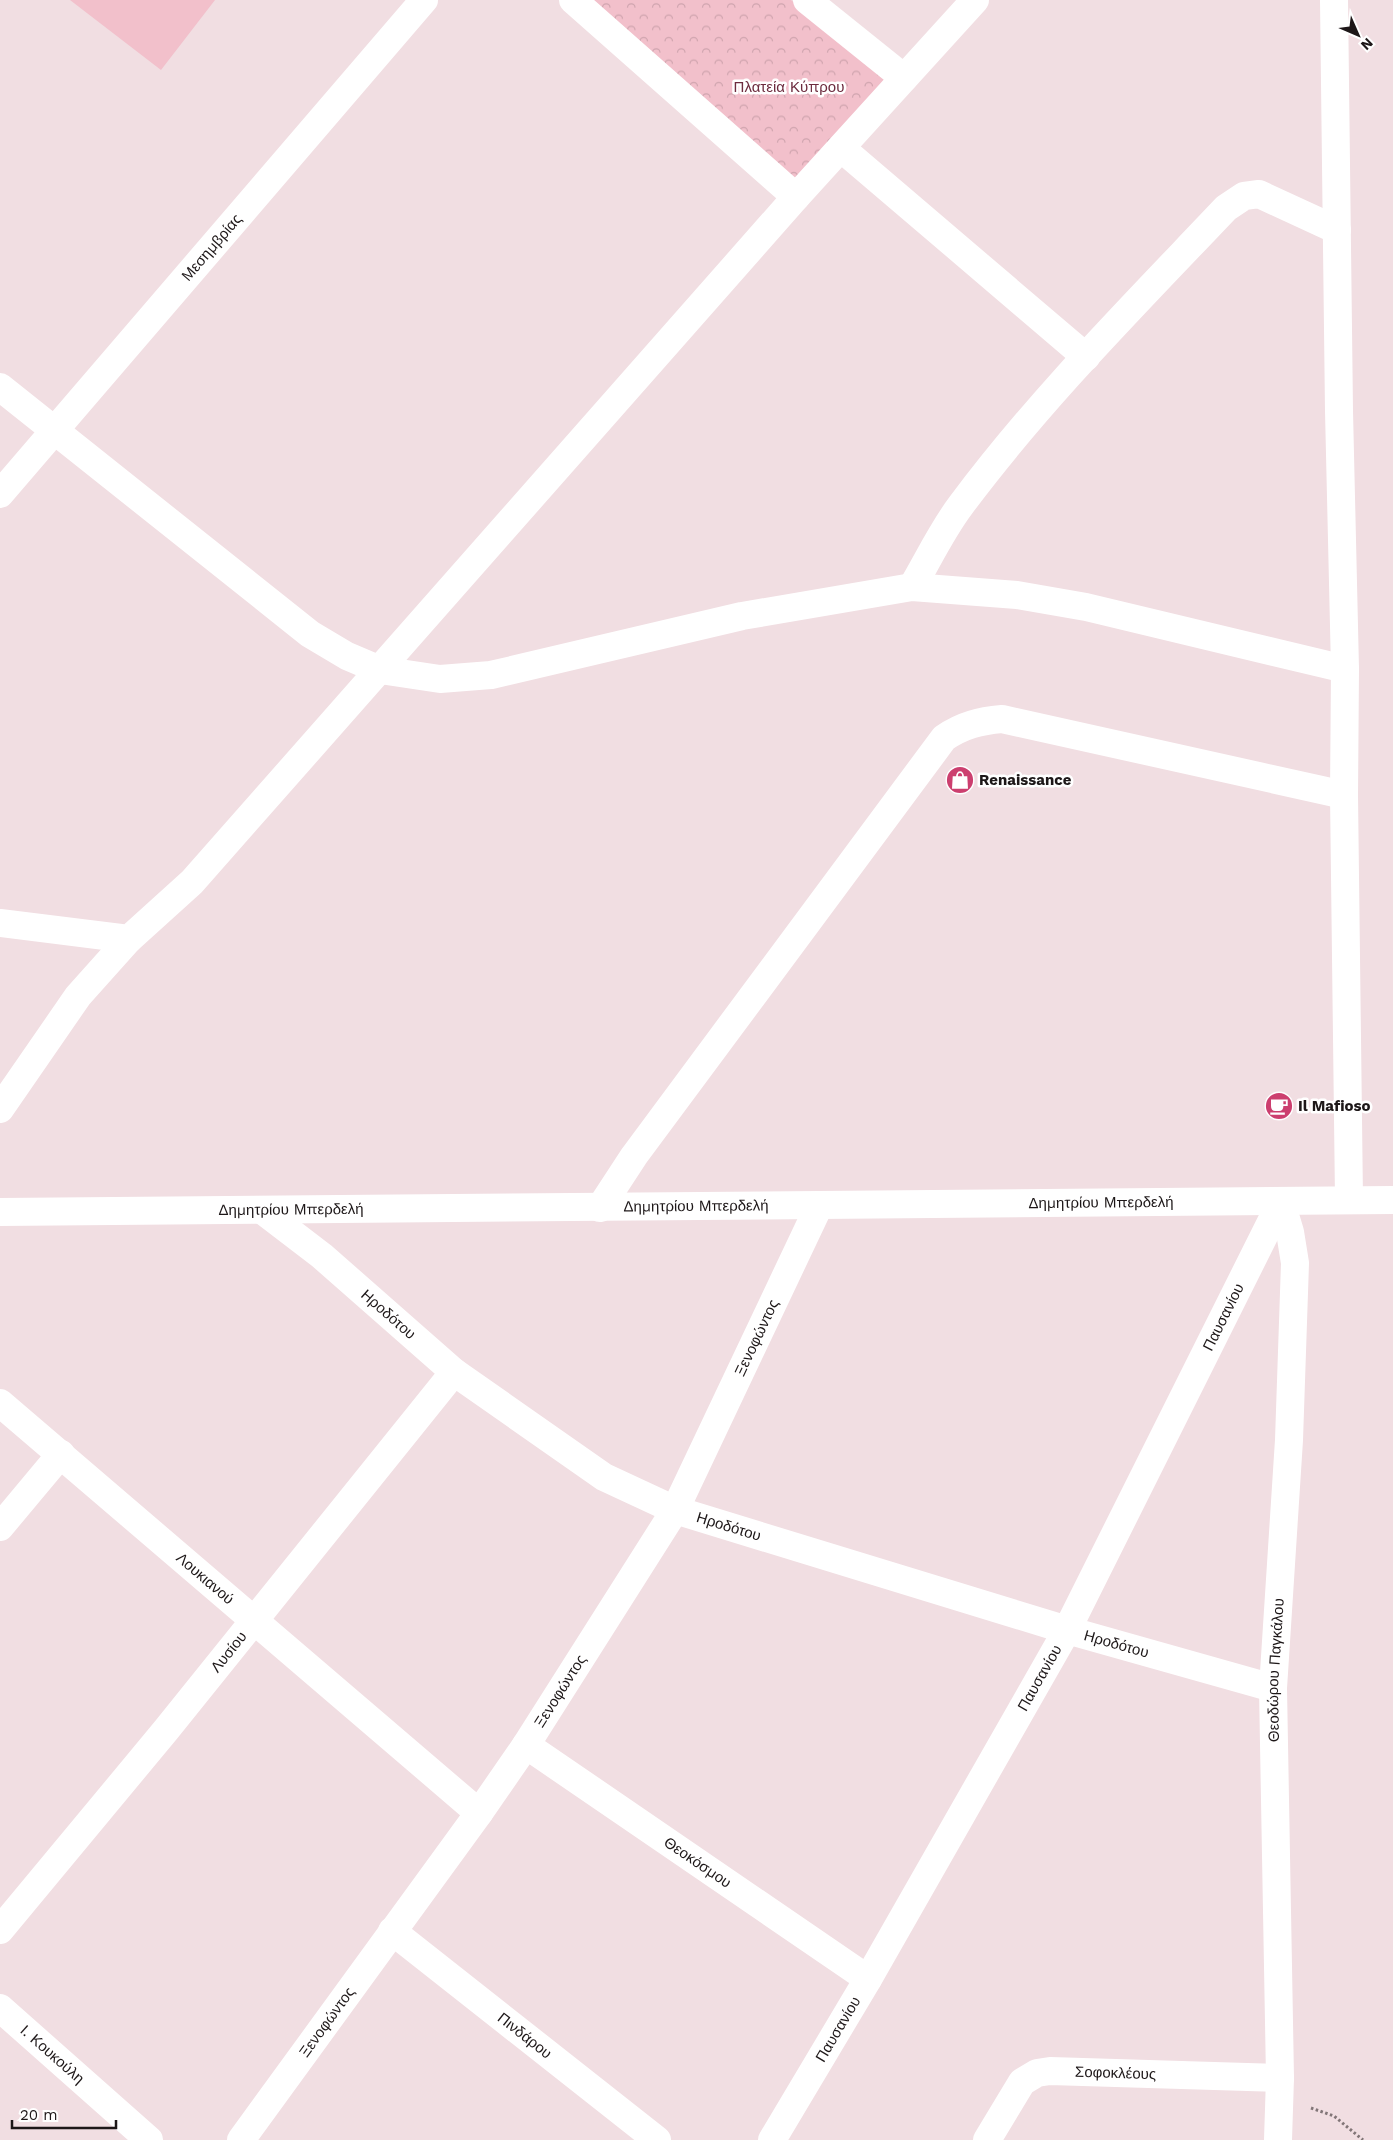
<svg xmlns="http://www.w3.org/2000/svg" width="1393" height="2140" viewBox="0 0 1393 2140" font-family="'Work Sans',sans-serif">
<defs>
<pattern id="park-crowns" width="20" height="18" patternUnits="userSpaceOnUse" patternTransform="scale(1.25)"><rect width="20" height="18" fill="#f2c0cb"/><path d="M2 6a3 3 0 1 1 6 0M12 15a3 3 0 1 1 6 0" fill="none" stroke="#cfa4ae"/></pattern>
</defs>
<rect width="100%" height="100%" fill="#f1dee2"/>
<!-- park -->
<path fill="url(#park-crowns)" d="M586,0H791L889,80L797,185Z"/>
<!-- garden -->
<path fill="#f2c0cb" d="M70,0H215L161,70Z"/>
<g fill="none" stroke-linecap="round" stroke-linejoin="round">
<!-- path -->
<path stroke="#827678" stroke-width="3" stroke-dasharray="2.5 2.5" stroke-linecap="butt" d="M1311,2108L1334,2116L1363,2140"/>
<!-- minor -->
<g stroke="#fff" stroke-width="28">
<path d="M573,0L796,197"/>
<path d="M807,0L904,78"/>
<path d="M1334,0L1339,411L1345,669L1344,795L1349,1199"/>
<path d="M841,148L1086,357"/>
<path d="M0,387L310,634L347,656L380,670L440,679L491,675L742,616L912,587L1017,595L1086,607L1345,669"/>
<path id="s1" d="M0,494L424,0"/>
<path d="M912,587C928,560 942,530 961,505C1040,399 1135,304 1226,208L1244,196L1259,194L1337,230"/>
<path d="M0,923L129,939L192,882L796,197L975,0"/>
<path d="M0,1109L78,996L129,939"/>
<path d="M600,1208L634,1156L944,738C963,725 980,721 1002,719L1344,795"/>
<path id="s2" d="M262,1210L322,1256L454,1372L604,1477L675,1510L1067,1630L1273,1688"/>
<path id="s3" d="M0,1212L1393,1200"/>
<path id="s4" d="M0,1403L479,1813"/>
<path d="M0,1527L61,1454"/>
<path id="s5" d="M526,1745L868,1979"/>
<path id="s6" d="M0,1930L166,1730L454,1372"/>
<path id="s7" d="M392,1931L657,2140"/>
<path id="s8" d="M0,2008L149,2140"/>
<path id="s9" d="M241,2140L479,1813L526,1745L675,1510L819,1206"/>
<path id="s10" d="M772,2140L868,1979L1067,1630L1281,1202"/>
<path id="s11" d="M987,2140L1022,2082L1037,2073L1050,2071L1280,2078"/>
<path id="s12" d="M1278,2140L1280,2078L1273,1688L1289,1440L1295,1263L1290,1232L1281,1202"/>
</g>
</g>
<!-- icons -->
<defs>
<symbol id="shop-disc" viewBox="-11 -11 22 22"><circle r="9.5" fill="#cc3f6f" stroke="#fff"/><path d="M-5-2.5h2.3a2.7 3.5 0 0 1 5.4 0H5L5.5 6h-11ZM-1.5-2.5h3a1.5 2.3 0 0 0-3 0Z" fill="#fff"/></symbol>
<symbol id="cafe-disc" viewBox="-11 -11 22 22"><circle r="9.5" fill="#cc3f6f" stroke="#fff"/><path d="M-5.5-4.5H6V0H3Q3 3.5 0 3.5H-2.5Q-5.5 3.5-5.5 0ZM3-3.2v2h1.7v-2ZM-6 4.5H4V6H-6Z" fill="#fff"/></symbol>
</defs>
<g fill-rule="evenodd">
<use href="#shop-disc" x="944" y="764" width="32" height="32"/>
<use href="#cafe-disc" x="1263" y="1090" width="32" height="32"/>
</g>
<g text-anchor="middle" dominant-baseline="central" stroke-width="5" stroke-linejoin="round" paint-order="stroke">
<!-- park labels -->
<g font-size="15" fill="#6d2c3f" stroke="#fff">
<text x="789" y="87">Πλατεία Κύπρου</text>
</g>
<!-- street labels -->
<g font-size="15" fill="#1d1718" stroke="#fff">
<text stroke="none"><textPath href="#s1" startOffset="325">Μεσημβρίας</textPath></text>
<text stroke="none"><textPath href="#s3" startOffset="1101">Δημητρίου Μπερδελή</textPath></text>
<text stroke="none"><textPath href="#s3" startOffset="696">Δημητρίου Μπερδελή</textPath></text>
<text stroke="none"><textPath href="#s3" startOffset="291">Δημητρίου Μπερδελή</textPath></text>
<text stroke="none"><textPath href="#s2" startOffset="164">Ηροδότου</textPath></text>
<text stroke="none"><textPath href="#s10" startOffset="939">Παυσανίου</textPath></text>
<text stroke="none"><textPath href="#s9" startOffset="956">Ξενοφώντος</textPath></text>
<text stroke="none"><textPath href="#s2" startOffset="569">Ηροδότου</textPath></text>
<text stroke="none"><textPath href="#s4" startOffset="270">Λουκιανού</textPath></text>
<text stroke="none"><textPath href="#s2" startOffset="974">Ηροδότου</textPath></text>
<text stroke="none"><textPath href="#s6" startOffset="360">Λυσίου</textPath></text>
<text stroke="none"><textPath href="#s12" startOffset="470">Θεοδώρου Παγκάλου</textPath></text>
<text stroke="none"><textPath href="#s10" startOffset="534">Παυσανίου</textPath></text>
<text stroke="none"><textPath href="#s9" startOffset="551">Ξενοφώντος</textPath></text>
<text stroke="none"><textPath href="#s5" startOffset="208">Θεοκόσμου</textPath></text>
<text stroke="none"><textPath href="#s9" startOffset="146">Ξενοφώντος</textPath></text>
<text stroke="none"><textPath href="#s10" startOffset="129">Παυσανίου</textPath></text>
<text stroke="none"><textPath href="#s7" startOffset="169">Πινδάρου</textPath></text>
<text stroke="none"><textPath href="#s8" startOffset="70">Ι. Κουκούλη</textPath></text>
<text stroke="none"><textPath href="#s11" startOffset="164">Σοφοκλέους</textPath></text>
</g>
<!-- poi labels -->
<g font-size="15" font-weight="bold" fill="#1d1718" stroke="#fff" text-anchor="start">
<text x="979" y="780">Renaissance</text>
<text x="1298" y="1106">Il Mafioso</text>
</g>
</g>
<!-- north arrow -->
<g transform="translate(1358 35) rotate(135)" stroke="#ffffff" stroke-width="4" paint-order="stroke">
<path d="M0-4L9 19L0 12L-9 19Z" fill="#1d1718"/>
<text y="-8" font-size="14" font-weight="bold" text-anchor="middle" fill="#1d1718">N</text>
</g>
<!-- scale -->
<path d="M12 2120v8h104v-8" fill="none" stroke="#1d1718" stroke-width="2.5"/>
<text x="20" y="2120" font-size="15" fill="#1d1718" stroke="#ffffff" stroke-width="4" paint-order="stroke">20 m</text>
</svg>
